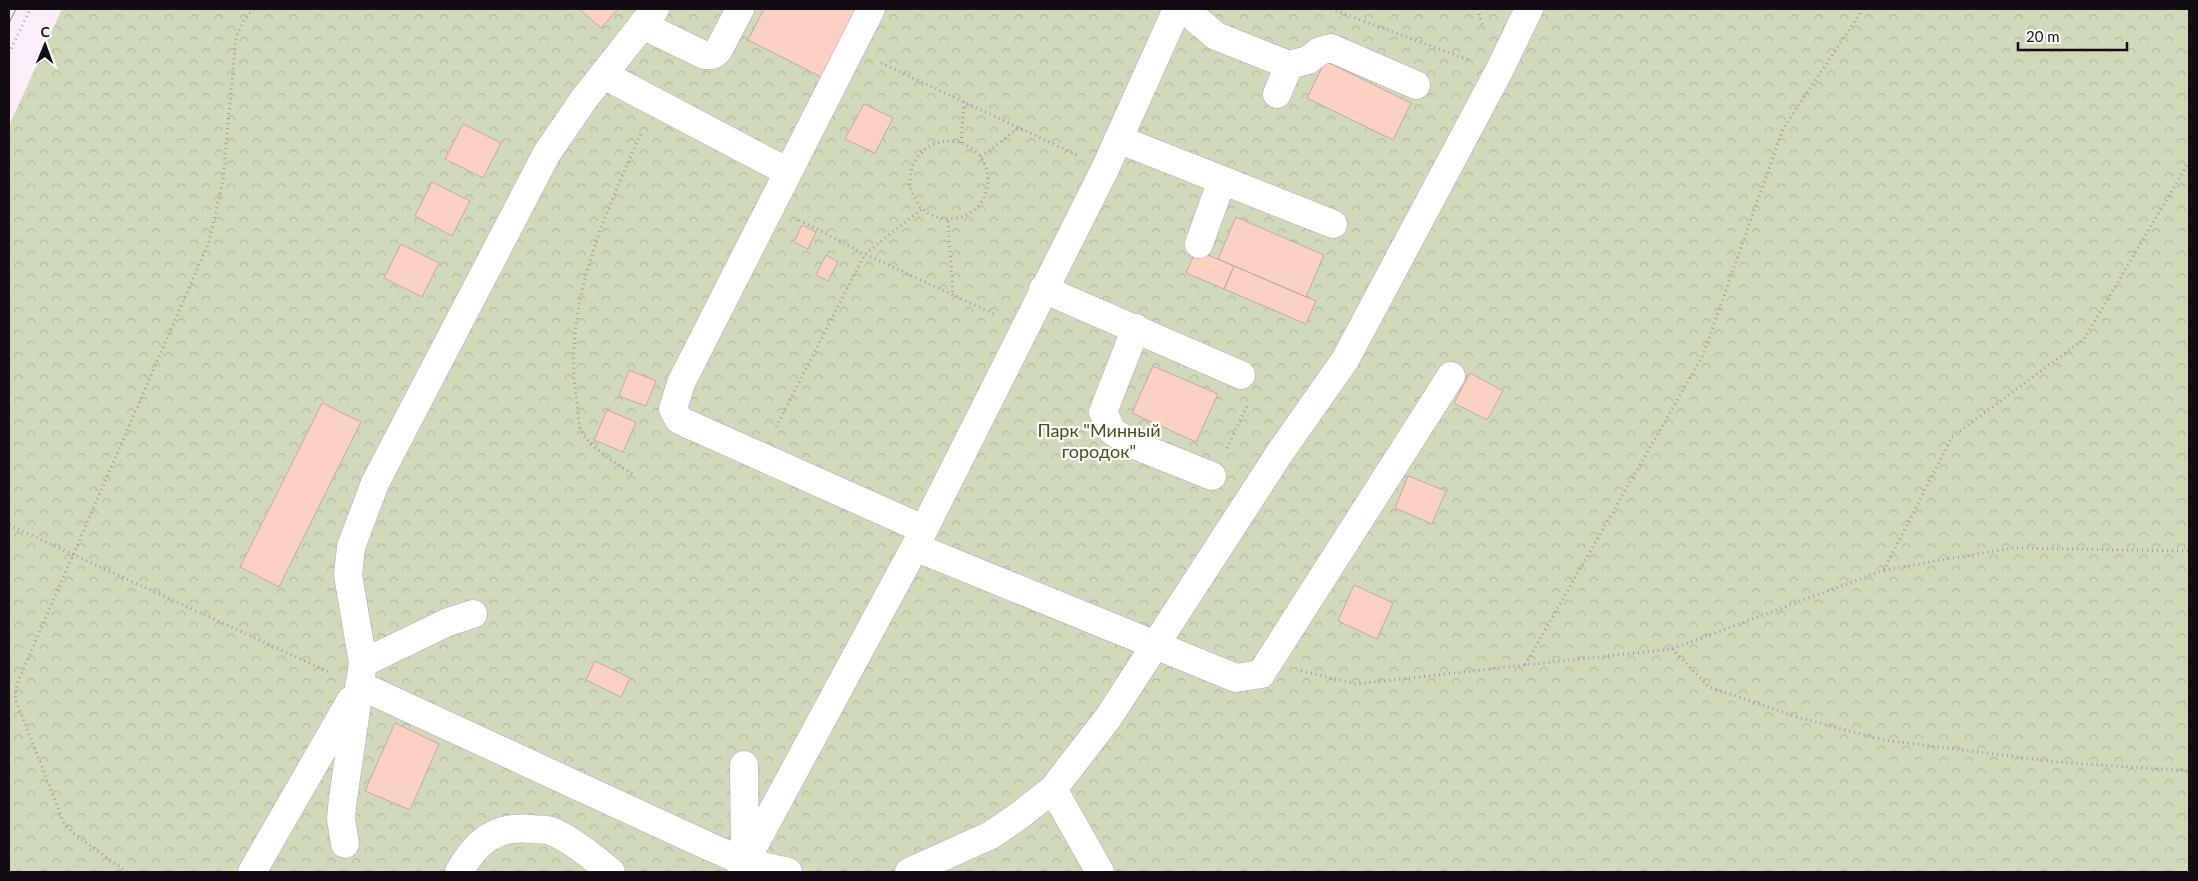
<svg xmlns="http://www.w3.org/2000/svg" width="2198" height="881" viewBox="0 0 2198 881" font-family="Lato,sans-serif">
<defs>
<pattern id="park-crowns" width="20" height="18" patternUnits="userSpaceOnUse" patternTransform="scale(1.25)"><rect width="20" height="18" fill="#d0d9ba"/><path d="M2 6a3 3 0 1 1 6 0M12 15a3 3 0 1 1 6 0" fill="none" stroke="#b2b99f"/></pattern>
</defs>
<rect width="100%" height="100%" fill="#fcedfb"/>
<!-- park -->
<path fill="url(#park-crowns)" d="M62,9H2189V872H9V126Z"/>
<!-- building -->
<path fill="#fad1c3" stroke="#c5a69c" d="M579,9H618L601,28Z
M764,9H858L823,78L748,40Z
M1325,61L1411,103L1393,140L1307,98Z
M864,104L893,118L875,153L845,139Z
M463,124L501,143L483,178L445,159Z
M432,182L470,201L452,236L415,216Z
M1236,217L1324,255L1306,297L1218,259Z
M802,225L816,232L808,249L794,242Z
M401,244L439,263L422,297L384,278Z
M1196,250L1234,266L1224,289L1186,273Z
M826,255L838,262L828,281L816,275Z
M1234,266L1316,301L1306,324L1224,289Z
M1153,366L1218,394L1196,442L1132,413Z
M629,370L656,381L646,406L619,396Z
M1470,373L1503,391L1487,420L1454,403Z
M322,403L361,422L279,587L240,567Z
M607,410L636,422L623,452L594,440Z
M1408,476L1446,491L1432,524L1395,508Z
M1354,585L1393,603L1377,639L1338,621Z
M595,661L630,678L621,697L586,680Z
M395,723L439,744L410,810L365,791Z"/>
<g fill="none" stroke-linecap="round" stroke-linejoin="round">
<defs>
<path id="minor" d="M871,9L681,383L673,409L679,420L923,529
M1184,9L1216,36L1289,65L1308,60L1320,51L1331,48L1416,85
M642,25L704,55H712L718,51L740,9
M604,75L788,172
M1277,94L1289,65
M1118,139L1333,224
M1199,244L1222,180
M1043,289L1241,375
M1136,328L1103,412L1112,431L1132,444L1212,476
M915,547L1236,678L1261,674L1451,376
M363,663L448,622L473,614
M359,685L708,846L745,862L788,872
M744,765L745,860
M1053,789L1100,872
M345,844L341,819L343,798L363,663L348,575L351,547L375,483L547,153L584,99L655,9
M252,872L351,700
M459,872C476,842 495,825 532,829C537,830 545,829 551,831C571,839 594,858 611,872
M741,872L745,862L915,547L1105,169L1177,9
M909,872L991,835L1020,815L1053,789L1108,718L1279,454L1345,360L1499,71L1529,9"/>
</defs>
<!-- minor casing -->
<use href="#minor" stroke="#b9a2b7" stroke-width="29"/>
<!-- path -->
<path stroke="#a396a2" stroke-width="3" stroke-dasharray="1 4" stroke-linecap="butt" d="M1331,9L1469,60
M1478,9L1483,28
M1863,9L1783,129L1703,355L1525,665L1672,649L1884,570L1952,437L2084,339L2189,162
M9,53L30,9
M881,63L1077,155
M910 180a39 39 0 1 1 78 0a39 39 0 1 1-78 0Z
M961,143L964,101
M981,157L1018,128
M799,220L865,254L996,315
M948,221L953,294
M776,427L865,254L922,209
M1227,448L1247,406
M632,474C614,462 595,451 582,433C578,426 578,412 577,404C561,308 604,216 642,131
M9,525L329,672
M1884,570L2012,548L2189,551
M1672,649L1709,687L1797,717L1884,740L2057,762L2189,771
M1301,671L1357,684L1525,665
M127,872L73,833L64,823L15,698L17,684L209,242L223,180L236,37L245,18L254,9"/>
<!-- minor -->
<use href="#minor" stroke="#fff" stroke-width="28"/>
<!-- tram -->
<path stroke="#7e737d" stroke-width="1" d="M9,23L16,9"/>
</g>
<g text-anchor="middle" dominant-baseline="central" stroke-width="4.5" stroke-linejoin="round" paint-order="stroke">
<!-- park labels -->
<g font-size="18" fill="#435018" stroke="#fff">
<text x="1099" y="430">Парк "Минный<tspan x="1099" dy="21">городок"</tspan></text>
</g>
</g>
<!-- border -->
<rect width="2198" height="881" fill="none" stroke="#140c13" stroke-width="20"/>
<!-- north arrow -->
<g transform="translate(45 45) rotate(1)" stroke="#ffffff" stroke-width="4" paint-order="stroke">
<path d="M0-4L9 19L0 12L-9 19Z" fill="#140c13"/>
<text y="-8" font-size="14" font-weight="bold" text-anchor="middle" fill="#140c13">С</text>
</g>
<!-- scale -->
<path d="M2018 42v8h109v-8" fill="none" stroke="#140c13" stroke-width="2.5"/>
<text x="2026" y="42" font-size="15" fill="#140c13" stroke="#ffffff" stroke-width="4" paint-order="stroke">20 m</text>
</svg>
